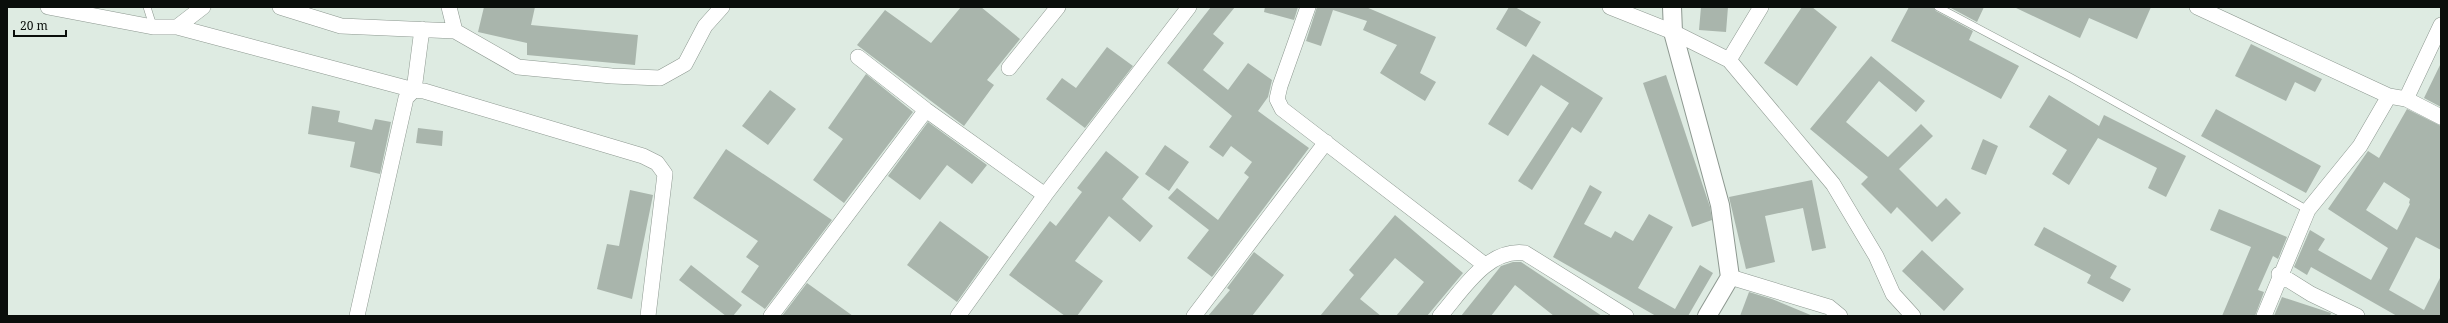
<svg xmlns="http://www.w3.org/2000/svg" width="2448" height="323" viewBox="0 0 2448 323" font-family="'Noto Serif',serif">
<rect width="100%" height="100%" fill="#deebe2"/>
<!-- building -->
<path fill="#a9b5ac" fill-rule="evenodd" d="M484,7H535L531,25L638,35L635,65L527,55V43L478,32Z
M961,7H981L1020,39L987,80L994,85L964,126L857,45L885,10L931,43Z
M1211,7H1235L1213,34L1224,43L1203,70L1228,90L1248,63L1272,80L1268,97L1258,111L1309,148L1212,277L1187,258L1209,230L1168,198L1177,188L1218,220L1249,177L1244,173L1252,162L1231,146L1223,157L1209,147L1232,116L1167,63Z
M1265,7H1298L1294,20L1264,12Z
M1317,7H1366L1436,37L1420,73L1436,82L1425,101L1380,73L1397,45L1363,30L1367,21L1333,10L1321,46L1306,41Z
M1509,7H1515L1541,22L1526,47L1496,29Z
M1701,7H1728L1726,32L1699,30Z
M1802,7H1812L1837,27L1797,86L1764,63Z
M1909,7H1933L1936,11L1973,31L1969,40L2019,66L2001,99L1891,41Z
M1949,7H1984L1977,22Z
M2014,7H2151L2137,39L2089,18L2080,38Z
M2251,44L2322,79L2315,92L2295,82L2286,101L2235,76Z
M1107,47L1133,66L1085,128L1046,99L1062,78L1076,88Z
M1533,54L1603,98L1581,133L1572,127L1532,190L1518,181L1569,103L1541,85L1508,136L1488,124Z
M1871,56L1925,101L1916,112L1879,81L1846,122L1888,157L1921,124L1933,136L1899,169L1937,207L1946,198L1961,213L1932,242L1897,207L1891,214L1861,184L1868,177L1810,129Z
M2441,63V107L2424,98Z
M866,74L913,112L844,203L813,180L843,139L828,128Z
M1666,75L1710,207L1712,220L1692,227L1643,83Z
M770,90L796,109L768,145L742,126Z
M2049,95L2099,126L2104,115L2186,156L2166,197L2148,188L2157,168L2098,138L2069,185L2052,174L2067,150L2029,127Z
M312,106L340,111L338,122L372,130L375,119L391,122L380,174L350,167L355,142L308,134Z
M2216,109L2321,166L2306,193L2201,136Z
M2407,109L2441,126V250L2416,237L2389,290L2424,310L2441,276V316H2397L2311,267L2307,275L2294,267L2310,230L2325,239L2318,250L2371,280L2388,248L2328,209L2368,151L2379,158ZM2384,182L2410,199L2409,203L2410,204L2397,230L2366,210Z
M928,122L987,165L972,184L947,165L920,200L888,176Z
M418,128L443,131L442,146L416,143Z
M1983,139L1998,146L1986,175L1971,169Z
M1165,145L1189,162L1169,191L1145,174Z
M726,149L832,220L765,309L741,292L759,266L746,257L758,241L693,198Z
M1106,151L1139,177L1122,199L1153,226L1140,242L1109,216L1075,261L1103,281L1077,316H1065L1009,275L1050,221L1056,226L1082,192L1077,188Z
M1812,180L1826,248L1812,251L1803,208L1765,216L1775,262L1746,269L1729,197Z
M1590,185L1602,192L1584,224L1611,238L1615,231L1633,241L1649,214L1673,227L1638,288L1675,309L1700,265L1713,273L1688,316H1656L1553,257Z
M630,190L653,195L632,299L597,289L607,244L619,246Z
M2219,209L2287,237L2278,259L2273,256L2258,290L2264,292L2255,316H2222L2251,247L2210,230Z
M1395,215L1463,273L1427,316H1396L1424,282L1395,258L1360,299L1381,316H1320L1354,275L1349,270Z
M940,221L989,257L957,302L907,265Z
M2044,227L2117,266L2110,278L2131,289L2123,302L2087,283L2091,275L2034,245Z
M1922,250L1964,289L1944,311L1902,271Z
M1254,252L1284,275L1252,316H1208L1230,290L1227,288Z
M1513,262H1521L1602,316H1554L1515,285L1491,316H1461L1501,266Z
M691,265L742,305L733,316H726L679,280Z
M807,283L853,316H782Z
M1749,292L1772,299L1813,316H1740Z
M2282,297L2328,312L2331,313L2330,316H2274Z"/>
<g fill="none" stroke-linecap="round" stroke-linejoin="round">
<defs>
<path id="service" d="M147,7L153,26
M1938,7L2070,77L2308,210"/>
<path id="minor" d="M48,7L153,27H177L203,7
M280,7L341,26L455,31L518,67L612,76L660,78L685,64L705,26L722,7
M449,7L455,31
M1308,7L1280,86L1277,99L1282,109L1485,265
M1610,7L1673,32L1729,60L1761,7
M2197,7L2389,96L2406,99L2441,25
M177,27L414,90L422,29
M858,57L926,110L1045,195
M1729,60L1833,184L1876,256L1893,294L1913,316
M1009,68L1058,7
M2406,99L2441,117
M2279,274L2311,294L2357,316
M1730,277L1829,307L1840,316
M357,316L406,98L414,90L424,91L643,156L657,163L665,174L648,316
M771,316L926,110
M958,316L1045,195L1189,7
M1194,316L1326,142
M1440,316C1462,291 1487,248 1525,253L1626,316
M2264,316L2308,210L2360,146L2389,96"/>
<path id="tertiary" d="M1672,7L1673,32L1720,205L1730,277L1707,316"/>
</defs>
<!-- service casing -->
<use href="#service" stroke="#8d9890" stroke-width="8"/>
<!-- minor casing -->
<use href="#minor" stroke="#8d9890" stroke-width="16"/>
<!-- tertiary casing -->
<use href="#tertiary" stroke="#8d9890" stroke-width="20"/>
<!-- service -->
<use href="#service" stroke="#fff" stroke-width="7"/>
<!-- minor -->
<use href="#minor" stroke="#fff" stroke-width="15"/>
<!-- tertiary -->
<use href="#tertiary" stroke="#fff" stroke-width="18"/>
</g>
<!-- border -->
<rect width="2448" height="323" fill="none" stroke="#0a0e0b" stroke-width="16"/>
<!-- scale -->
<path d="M14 30v6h52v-6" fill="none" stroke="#0a0e0b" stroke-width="2"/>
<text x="20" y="30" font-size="12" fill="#0a0e0b" stroke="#deebe2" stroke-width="3" paint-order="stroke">20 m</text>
</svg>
